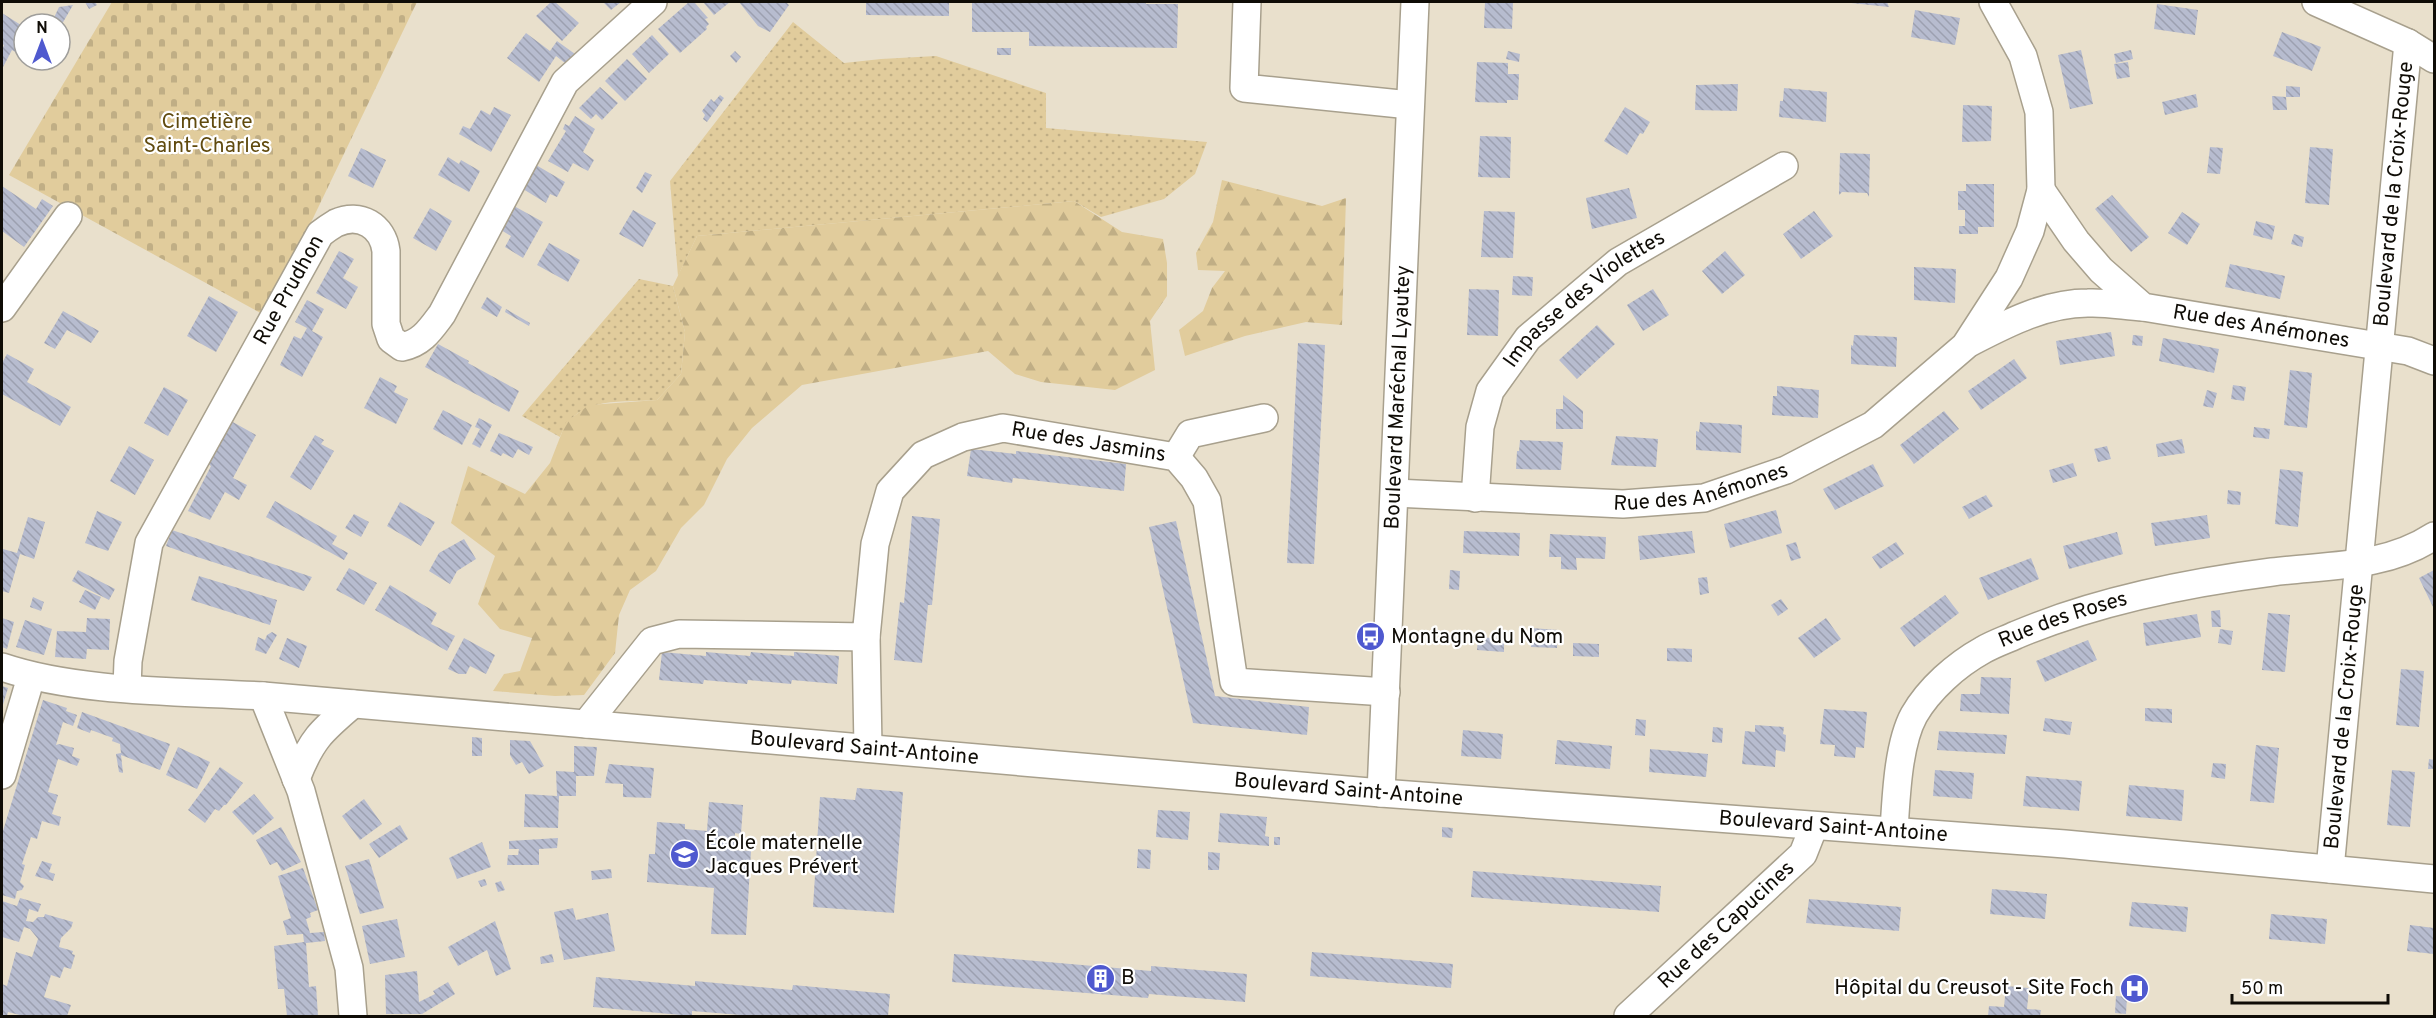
<svg xmlns="http://www.w3.org/2000/svg" width="2436" height="1018" viewBox="0 0 2436 1018" font-family="Overpass,sans-serif">
<defs>
<pattern id="grass-dots" width="8" height="8" patternUnits="userSpaceOnUse" patternTransform="scale(1.5)"><rect width="8" height="8" fill="#e1cc9c"/><path d="M2 2h.1M6 6h.1" fill="none" stroke="#c0ae85" stroke-width="1.8" stroke-linecap="round"/></pattern>
<pattern id="forest-firs" width="22" height="20" patternUnits="userSpaceOnUse" patternTransform="scale(1.5)"><rect width="22" height="20" fill="#e1cc9c"/><path d="M5 1l3.5 6h-7zM16 11l3.5 6h-7z" fill="#c0ae85"/></pattern>
<pattern id="cemetery-stones" width="16" height="16" patternUnits="userSpaceOnUse" patternTransform="scale(1.5)"><rect width="16" height="16" fill="#e1cc9c"/><path d="M2 7V4a2 2 0 0 1 4 0v3zM10 15v-3a2 2 0 0 1 4 0v3z" fill="#c0ae85"/></pattern>
<pattern id="building-back-hatch" width="6" height="6" patternUnits="userSpaceOnUse" patternTransform="scale(1.5)"><rect width="6" height="6" fill="#b7bccf"/><path d="M-1 5l2 2M0 0l6 6M5-1l2 2" fill="none" stroke="#9ca0b0"/></pattern>
</defs>
<rect width="100%" height="100%" fill="#e9e0cc"/>
<!-- grass -->
<path fill="url(#grass-dots)" d="M793,22L844,63L881,59L936,56L1046,93V128L1207,142L1195,174L1164,199L1101,217L1074,201L697,236L678,276L670,181Z
M639,279L673,286L685,332L681,374L657,400C619,403 577,395 560,437L522,416Z"/>
<!-- forest -->
<path fill="url(#forest-firs)" d="M1222,180L1322,206L1346,198L1342,325L1306,322L1245,336L1185,356L1179,330L1203,311L1212,288L1225,271L1198,270L1196,253L1213,222Z
M1074,201L1122,232L1163,239L1167,263V296L1150,321L1155,370L1115,390L1041,382L1015,374L988,351L802,385L752,428L727,459L704,505L681,528L656,571L630,590L619,615L615,653L584,695L555,696L493,691L504,674L520,671L532,638L500,629L478,604L495,556L451,523L468,466L525,494L550,463L566,422L589,405L657,400L681,374L685,332L673,286L697,236Z"/>
<!-- cemetery -->
<path fill="url(#cemetery-stones)" d="M112,2H417L266,316L9,175Z"/>
<!-- building -->
<path fill="url(#building-back-hatch)" d="M85,2H95L97,5L89,9Z
M551,2H555L579,23L562,41L536,16Z
M603,2H621L611,10Z
M689,2H694L708,18L705,19L709,24L706,27L707,29L680,53L658,29Z
M703,2H730L714,15Z
M739,2H786L789,5L770,32L758,26Z
M866,2H949V16L866,15Z
M972,2L1133,3L1145,2L1146,4H1178L1177,48L1029,46V32H972Z
M1485,2H1513L1512,29L1484,28Z
M1851,2H1887L1889,7L1851,3Z
M2157,4L2198,10L2195,35L2154,29Z
M73,5L62,24H51L59,7Z
M1915,10L1960,18L1955,45L1911,37Z
M2,13L24,27V57L12,50L2,69V50L4,45L2,44Z
M2282,32L2321,47L2312,71L2273,56Z
M526,33L550,51L557,41L575,54L565,63L556,56L539,82L507,58Z
M652,35L669,54L649,73L632,54Z
M997,48H1011V55H997Z
M2081,50L2093,104L2070,109L2058,55Z
M2131,50L2133,59L2116,63L2114,54Z
M735,51L741,57L736,63L730,56Z
M1508,51L1520,54L1519,62L1506,59Z
M627,59L647,79L625,101L605,81Z
M1477,62L1508,63V74H1519L1518,100H1507V103L1475,102Z
M2128,62L2130,77L2117,79L2114,64Z
M1736,84H1738L1737,111L1695,110L1696,85Z
M2286,86L2300,87V97H2286Z
M600,87L618,103L602,120L596,114L591,119L579,108Z
M1784,88L1827,92L1826,122L1779,117L1780,101H1783Z
M2196,94L2198,107L2165,115L2162,102Z
M720,95L724,98L707,122L703,119L705,115L702,111L711,99L714,102Z
M2272,96L2286,97L2287,110H2273Z
M1963,105L1992,106L1991,141L1962,142Z
M494,107L511,115L491,152L459,134L463,126L470,129L481,110L490,115Z
M1625,107L1650,122L1643,134L1640,133L1627,155L1604,141Z
M575,116L595,129L583,152L594,160L588,171L573,163L568,172L548,161L566,131L563,129L565,124L569,126Z
M1480,136L1511,137L1510,178L1478,177Z
M2210,147L2223,148L2220,174L2207,173Z
M2310,147L2333,149L2329,205L2305,203Z
M361,148L386,160L373,188L348,176Z
M1840,153L1870,154L1869,197L1867,193L1842,192L1839,195Z
M448,157L459,164L461,160L480,171L469,192L438,175Z
M536,165L565,182L557,197L550,194L546,203L523,189Z
M645,172L652,175L642,193L636,188Z
M1966,184H1994V227H1978V234H1959V226H1965V210H1958V191H1966Z
M2,186L36,209L42,199L53,206L24,247L2,231Z
M1629,188L1637,218L1592,229L1586,198Z
M2112,195L2149,237L2131,252L2095,209Z
M514,206L543,222L523,258L505,247L511,236L501,230Z
M430,208L452,221L436,251L413,238Z
M633,210L656,223L643,247L619,234Z
M1484,211L1515,212L1513,258L1481,257Z
M1814,211L1833,236L1801,259L1783,234Z
M2182,212L2200,224L2187,245L2168,233Z
M2256,221L2275,226L2272,240L2253,235Z
M2294,234L2304,237L2302,247L2291,244Z
M549,243L580,260L568,282L537,265Z
M339,251L354,259L343,278L358,287L346,309L316,293Z
M1725,251L1745,275L1722,294L1702,271Z
M2230,264L2285,276L2280,299L2225,287Z
M1914,267L1956,269L1955,303L1914,300Z
M1513,276L1533,277L1532,296L1512,295Z
M1469,289L1499,290L1498,336L1467,335Z
M1653,289L1669,315L1643,331L1627,305Z
M209,296L238,312L216,352L187,336Z
M487,297L502,307L497,317L481,308Z
M307,300L324,309L312,331L323,337L302,377L280,365L294,336L301,339L307,328L295,322Z
M506,309L530,323L529,326L505,312Z
M63,311L99,331L91,343L67,330L55,349L44,343Z
M1597,325L1615,344L1577,379L1559,360Z
M2111,332L2115,356L2060,365L2056,341Z
M1854,335L1897,337L1896,367L1851,364V345L1853,346Z
M2133,335L2143,336L2142,346L2132,345Z
M2163,338L2219,349L2214,373L2159,361Z
M1298,343L1325,345L1314,564L1287,563Z
M438,344L469,361L468,363L519,391L509,412L425,367Z
M7,354L34,369L27,382L71,407L60,426L2,394V363Z
M2014,359L2027,378L1981,410L1968,391Z
M2290,370L2312,373L2307,428L2284,425Z
M380,377L397,386L394,392L408,399L396,424L364,408Z
M2233,385L2246,387L2244,401L2231,399Z
M1777,386L1819,390L1818,418L1772,415L1773,396H1777Z
M164,387L188,400L168,436L144,423Z
M2207,390L2217,393L2213,408L2203,406Z
M1563,395L1583,411V429H1556V409H1563Z
M443,410L472,425L462,445L433,429Z
M1944,411L1959,429L1914,464L1900,445Z
M479,418L492,425L480,448L472,444L480,429L475,427Z
M231,421L256,435L233,478L247,485L239,500L225,492L210,520L188,511L211,466L208,464Z
M1700,422L1742,425L1741,453L1696,450V431L1699,432Z
M2254,427L2270,429L2269,439L2253,437Z
M499,433L533,447L529,455L518,449L513,458L503,453L501,456L490,451Z
M315,435L324,440L321,444L334,451L311,490L290,477Z
M1616,436L1658,439L1656,467L1611,465Z
M2182,439L2185,453L2158,457L2156,444Z
M1520,440L1563,442L1561,470L1516,469L1517,451H1519Z
M129,446L154,460L135,495L110,481Z
M2107,446L2111,459L2098,462L2094,449Z
M971,449L1016,454V451L1126,464L1124,491L1013,478L1012,483L967,476Z
M2073,463L2077,476L2053,483L2049,470Z
M1873,464L1884,486L1835,510L1823,489Z
M2280,469L2303,472L2298,527L2275,524Z
M2228,490L2241,492L2240,505L2227,504Z
M1986,495L1993,506L1969,519L1962,507Z
M275,501L337,536L332,544L348,553L344,560L266,517Z
M400,502L435,522L421,546L387,526Z
M1776,510L1782,533L1730,548L1724,524Z
M97,511L122,522L108,551L85,543Z
M354,514L369,522L361,537L345,528Z
M2207,515L2210,538L2155,546L2151,523Z
M912,516L940,519L932,605H928L922,663L894,660L900,602L904,603Z
M28,517L45,522L34,559L20,554L9,593L2,591L3,549L17,553Z
M1176,521L1215,696L1309,707L1307,735L1193,723L1149,527Z
M172,530L210,543L312,577L304,591L194,556L166,546Z
M1464,531L1520,533L1519,556L1463,553Z
M1692,531L1695,553L1640,560L1638,536Z
M2117,532L2123,554L2069,569L2063,546Z
M1550,534L1606,537L1605,559L1576,558L1577,570L1561,569V557H1549Z
M464,539L476,559L457,571L450,584L429,571L439,553Z
M1796,542L1801,558L1791,561L1786,545Z
M1896,542L1904,554L1880,569L1872,557Z
M2031,558L2039,579L1988,600L1979,578Z
M349,568L377,583L364,605L336,590Z
M78,570L115,589L109,600L72,581Z
M1450,570L1460,571L1459,590L1449,589Z
M2434,570V609L2419,578Z
M199,576L277,600L270,625L191,600Z
M1707,577L1709,593L1700,595L1698,578Z
M390,585L437,613L431,624L455,636L447,651L375,610Z
M85,590L101,597L95,610L79,602Z
M1945,595L1959,613L1914,647L1900,628Z
M33,597L44,602L41,611L30,607Z
M1781,599L1788,609L1778,616L1771,605Z
M2220,610L2221,627H2212L2211,611Z
M2268,613L2290,615L2285,672L2262,670Z
M2197,614L2201,637L2146,646L2143,623Z
M2,618L14,622L7,649L2,647Z
M87,618L110,619L109,650L87,649L86,659L55,657L57,631L86,632Z
M1826,618L1841,639L1814,658L1798,638Z
M25,620L52,629L44,655L16,647Z
M1531,628L1558,630L1557,648L1531,647Z
M2220,629L2233,631L2231,645L2218,643Z
M272,632L277,635L266,654L255,650L258,637L265,640L267,635Z
M1478,637L1504,639V652L1477,650Z
M287,638L307,646L299,668L279,659Z
M464,638L495,655L486,674L470,666L466,674H459L448,669Z
M2088,640L2097,660L2045,682L2036,661Z
M1573,643L1599,644V657L1573,656Z
M1667,648L1692,649V662L1667,661Z
M662,652L706,656V652L750,656L751,652L794,656V652L839,656L837,684L792,680L791,684L748,680L747,684L704,680L703,684L659,680Z
M2401,669L2424,671L2419,727L2396,725Z
M1981,677L2011,678L2009,714L1960,711L1961,694H1980Z
M2,686L8,688L2,708Z
M43,700L67,708L66,711L77,715L73,726L63,722L56,745L59,744L74,748L72,756L80,759L77,766L58,759L48,792L58,795L52,814L61,817L59,826L42,821L37,839L31,837L22,864L25,865L20,882L24,886L22,890L17,891L15,899L2,895V834Z
M2145,708L2172,709V723L2145,721Z
M1824,709L1867,712L1864,748L1856,747L1855,758L1834,756L1835,745L1820,744Z
M82,712L170,744L160,770L121,755L123,773L119,772L116,754L121,753L120,744L112,741L113,738L91,730L90,733L77,728Z
M2045,718L2072,722L2070,735L2043,731Z
M1636,719L1646,720L1645,736L1635,735Z
M1755,725L1784,727L1783,734L1786,735L1785,752L1776,750L1775,767L1742,764L1745,731L1755,732Z
M1713,727L1723,728L1722,743L1712,742Z
M1463,730L1503,734L1501,759L1461,756Z
M1939,731L2007,735L2005,754L1937,750Z
M472,737L482,738V756H472Z
M510,740L530,741L544,766L529,774L522,762L516,765L510,755Z
M1557,740L1612,746L1610,769L1555,764Z
M2256,745L2279,748L2274,803L2250,801Z
M574,746L597,747L594,776H576V796H559L558,828L524,827L525,794L557,796L556,771L574,772Z
M178,747L210,762L197,789L166,775Z
M1650,749L1708,754L1706,777L1649,772Z
M2429,759L2434,760V769H2428Z
M2213,763L2226,764L2225,779L2211,777Z
M609,764L654,768L651,798L623,797V784L605,783Z
M220,767L243,783L226,805H224L219,811L215,809L205,823L188,810Z
M1935,770L1974,773L1972,799L1933,796Z
M2392,770L2415,772L2410,827L2387,825Z
M2026,776L2082,781L2079,811L2023,806Z
M2129,785L2184,790L2182,821L2126,816Z
M857,788L903,792L894,913L813,907L820,797L855,800Z
M254,794L274,818L253,835L232,812Z
M364,799L382,824L360,840L342,816Z
M709,802L743,805L741,834L735,833L734,850L751,851L746,935L711,934L714,888L647,882L649,854H655L657,822L685,824V829L707,831Z
M1158,810L1190,812L1188,840L1156,837Z
M1220,813L1267,817L1265,836L1269,837V846L1218,842Z
M400,825L408,839L379,858L369,844Z
M281,827L301,862L282,871L277,862L270,865L256,840Z
M1442,827L1453,828L1452,838L1442,837Z
M1274,837H1280V845H1274Z
M558,838L557,848L539,849V865H507L508,855H518L519,849H509V841Z
M482,842L491,867L457,879L449,858Z
M1138,849L1151,850L1150,869L1137,868Z
M1208,852L1220,853L1219,870H1208Z
M369,859L384,908L360,914L345,866Z
M42,861L52,864L49,872L55,874L53,881L35,876Z
M303,868L318,910L310,913L311,917L306,919L310,933L324,932L325,941L306,943L309,987L316,986L318,1016H287L284,989H278L274,946L304,942L303,934L287,935L283,921L291,918L278,876Z
M611,869L612,878L592,880L591,871Z
M1473,871L1661,886L1659,912L1471,897Z
M485,879L487,885L481,887L478,881Z
M501,881L505,890L498,892L495,883Z
M1992,889L2047,894L2045,919L1990,914Z
M20,898L41,904L38,912L29,909L26,921L33,922L38,917H44L45,914L73,922L71,928L61,938L59,947L73,951L72,954L75,955L71,969L64,967L60,978L51,975L44,997L71,1005L67,1016H24L8,1012L7,1016H2V984L7,986L16,952L32,957L38,939L30,929L24,927L19,942L2,937V901L17,906Z
M1809,899L1901,907L1899,931L1806,923Z
M2132,902L2188,907L2186,932L2129,926Z
M573,908L576,920L608,913L615,951L564,960L554,912Z
M2271,914L2327,919L2325,944L2269,939Z
M397,919L405,957L370,964L362,926Z
M495,921L511,969L496,976L487,950L458,966L448,947Z
M2410,925L2434,928V954L2407,951Z
M1312,952L1453,964L1451,988L1310,976Z
M552,954L554,962L541,964L540,957Z
M954,954L1151,971V966L1247,974L1245,1002L1149,994L1148,998L952,982Z
M417,971L419,1002L435,994L433,991L448,982L455,994L422,1014H386L385,975Z
M596,977L695,986V981L792,990L793,985L890,994L888,1016H753L692,1011V1016L593,1007Z
M2006,986L2029,988L2027,1009L2041,1010L2040,1016H1988L1989,1006L2004,1007Z
M2116,996L2127,997L2126,1014L2115,1013Z"/>
<g fill="none" stroke-linecap="round" stroke-linejoin="round">
<defs>
<g id="minor">
<path d="M1247,2L1244,88L1410,105"/>
<path d="M2316,2L2408,43L2434,59"/>
<path id="s1" d="M2041,190L2076,241L2101,270L2143,307L2408,351L2434,361"/>
<path d="M2,308L68,216"/>
<path d="M1967,344C2004,325 2044,303 2088,303C2106,302 2125,306 2143,307"/>
<path d="M1176,457L1190,434L1264,418"/>
<path id="s2" d="M1395,493L1623,504L1704,498L1786,470L1873,425L1965,346L2009,278L2030,231L2041,190L2039,112L2023,56L1993,2"/>
<path id="s3" d="M1475,498L1480,427L1490,391L1528,338L1618,262L1784,166"/>
<path d="M866,637L868,748"/>
<path id="s4" d="M2,667C79,693 181,691 263,696L1381,793L2065,844L2434,879"/>
<path id="s5" d="M127,688L128,661L149,543L320,234C325,230 331,226 336,223C360,212 383,226 386,251V324L391,339L402,347C422,343 430,330 442,314L565,82L653,2"/>
<path d="M263,696L301,791L349,968L353,1016"/>
<path id="s6" d="M586,724L652,641L679,634L866,637L875,544L890,491L923,455L963,437L1003,428L1176,457L1194,478L1207,501L1234,682L1386,692"/>
<path d="M2,775L31,677"/>
<path d="M296,779C311,740 321,731 353,704"/>
<path id="s7" d="M1381,793L1415,2"/>
<path id="s8" d="M1894,831C1896,798 1898,744 1914,715C1929,689 1956,665 1983,650C1993,644 2005,640 2016,635C2096,601 2186,583 2272,572C2328,565 2385,568 2434,536"/>
<path id="s9" d="M2330,869L2408,43"/>
<path id="s10" d="M1628,1016L1803,854L1814,826"/>
</g>
</defs>
<!-- minor casing -->
<use href="#minor" stroke="#a8a08d" stroke-width="30"/>
<!-- minor -->
<use href="#minor" stroke="#fff" stroke-width="27"/>
</g>
<!-- icons -->
<defs>
<symbol id="bus-disc" viewBox="-11 -11 22 22"><circle r="9.5" fill="#4f59cf" stroke="#fff"/><path d="M-5-6H5V4H4V6H2V4H-2V6H-4V4H-5ZM-3.5-4V0h7V-4ZM-3.5 1.2v1.5H-2V1.2ZM2 1.2v1.5H3.5V1.2Z" fill="#fff"/></symbol>
<symbol id="school-disc" viewBox="-11 -11 22 22"><circle r="9.5" fill="#4f59cf" stroke="#fff"/><path d="M0-5L7-2L0 1L-7-2ZM-4 1L0 2.5L4 1V4Q0 6-4 4Z" fill="#fff"/></symbol>
<symbol id="building-disc" viewBox="-11 -11 22 22"><circle r="9.5" fill="#4f59cf" stroke="#fff"/><path d="M-4-6H4V6H1V3H-1V6H-4ZM-2.5-4.3h1.7v1.8h-1.7ZM.8-4.3h1.7v1.8H.8ZM-2.5-1h1.7V.8h-1.7ZM.8-1h1.7V.8H.8Z" fill="#fff"/></symbol>
<symbol id="hospital-disc" viewBox="-11 -11 22 22"><circle r="9.5" fill="#4f59cf" stroke="#fff"/><path d="M-5-5h3v3.5h4V-5h3V5h-3V1.5h-4V5h-3Z" fill="#fff"/></symbol>
</defs>
<g fill-rule="evenodd">
<use href="#bus-disc" x="1354" y="620" width="33" height="33"/>
<use href="#school-disc" x="668" y="838" width="33" height="33"/>
<use href="#building-disc" x="1084" y="962" width="33" height="33"/>
<use href="#hospital-disc" x="2118" y="972" width="33" height="33"/>
</g>
<g text-anchor="middle" dominant-baseline="central" stroke-width="4.5" stroke-linejoin="round" paint-order="stroke">
<!-- park labels -->
<g font-size="21" fill="#604a0e" stroke="#fff">
<text x="207" y="122">Cimetière<tspan x="207" dy="24">Saint-Charles</tspan></text>
</g>
<!-- street labels -->
<g font-size="21" fill="#0f0c06" stroke="#fff">
<text stroke="none"><textPath href="#s9" startOffset="678">Boulevard de la Croix-Rouge</textPath></text>
<text stroke="none"><textPath href="#s5" startOffset="436">Rue Prudhon</textPath></text>
<text stroke="none"><textPath href="#s3" startOffset="242">Impasse des Violettes</textPath></text>
<text stroke="none"><textPath href="#s1" startOffset="276">Rue des Anémones</textPath></text>
<text stroke="none"><textPath href="#s7" startOffset="396">Boulevard Maréchal Lyautey</textPath></text>
<text stroke="none"><textPath href="#s6" startOffset="690">Rue des Jasmins</textPath></text>
<text stroke="none"><textPath href="#s2" startOffset="308">Rue des Anémones</textPath></text>
<text stroke="none"><textPath href="#s8" startOffset="300">Rue des Roses</textPath></text>
<text stroke="none"><textPath href="#s9" startOffset="153">Boulevard de la Croix-Rouge</textPath></text>
<text stroke="none"><textPath href="#s4" startOffset="867">Boulevard Saint-Antoine</textPath></text>
<text stroke="none"><textPath href="#s4" startOffset="1353">Boulevard Saint-Antoine</textPath></text>
<text stroke="none"><textPath href="#s4" startOffset="1839">Boulevard Saint-Antoine</textPath></text>
<text stroke="none"><textPath href="#s10" startOffset="134">Rue des Capucines</textPath></text>
</g>
<!-- poi labels -->
<g font-size="21" fill="#0f0c06" stroke="#fff" text-anchor="start">
<text x="1391" y="637">Montagne du Nom</text>
<text x="705" y="843">École maternelle<tspan x="705" dy="24">Jacques Prévert</tspan></text>
<text x="1121" y="978">B</text>
<text x="2114" y="988" text-anchor="end">Hôpital du Creusot - Site Foch</text>
</g>
</g>
<!-- border -->
<rect width="2436" height="1018" fill="none" stroke="#0f0c06" stroke-width="6"/>
<!-- north arrow -->
<g transform="translate(42 42)"><circle r="28" fill="#ffffff" stroke="#9f9e9b" stroke-width="1.5"/>
<path d="M0-4.5L10 22L0 15L-10 22Z" fill="#4f59cf"/>
<text y="-9" font-size="16" font-weight="bold" text-anchor="middle" fill="#0f0c06">N</text>
</g>
<!-- scale -->
<path d="M2232 994v9h156v-9" fill="none" stroke="#0f0c06" stroke-width="3"/>
<text x="2241" y="994" font-size="18" fill="#0f0c06" stroke="#ffffff" stroke-width="4.5" paint-order="stroke">50 m</text>
</svg>
